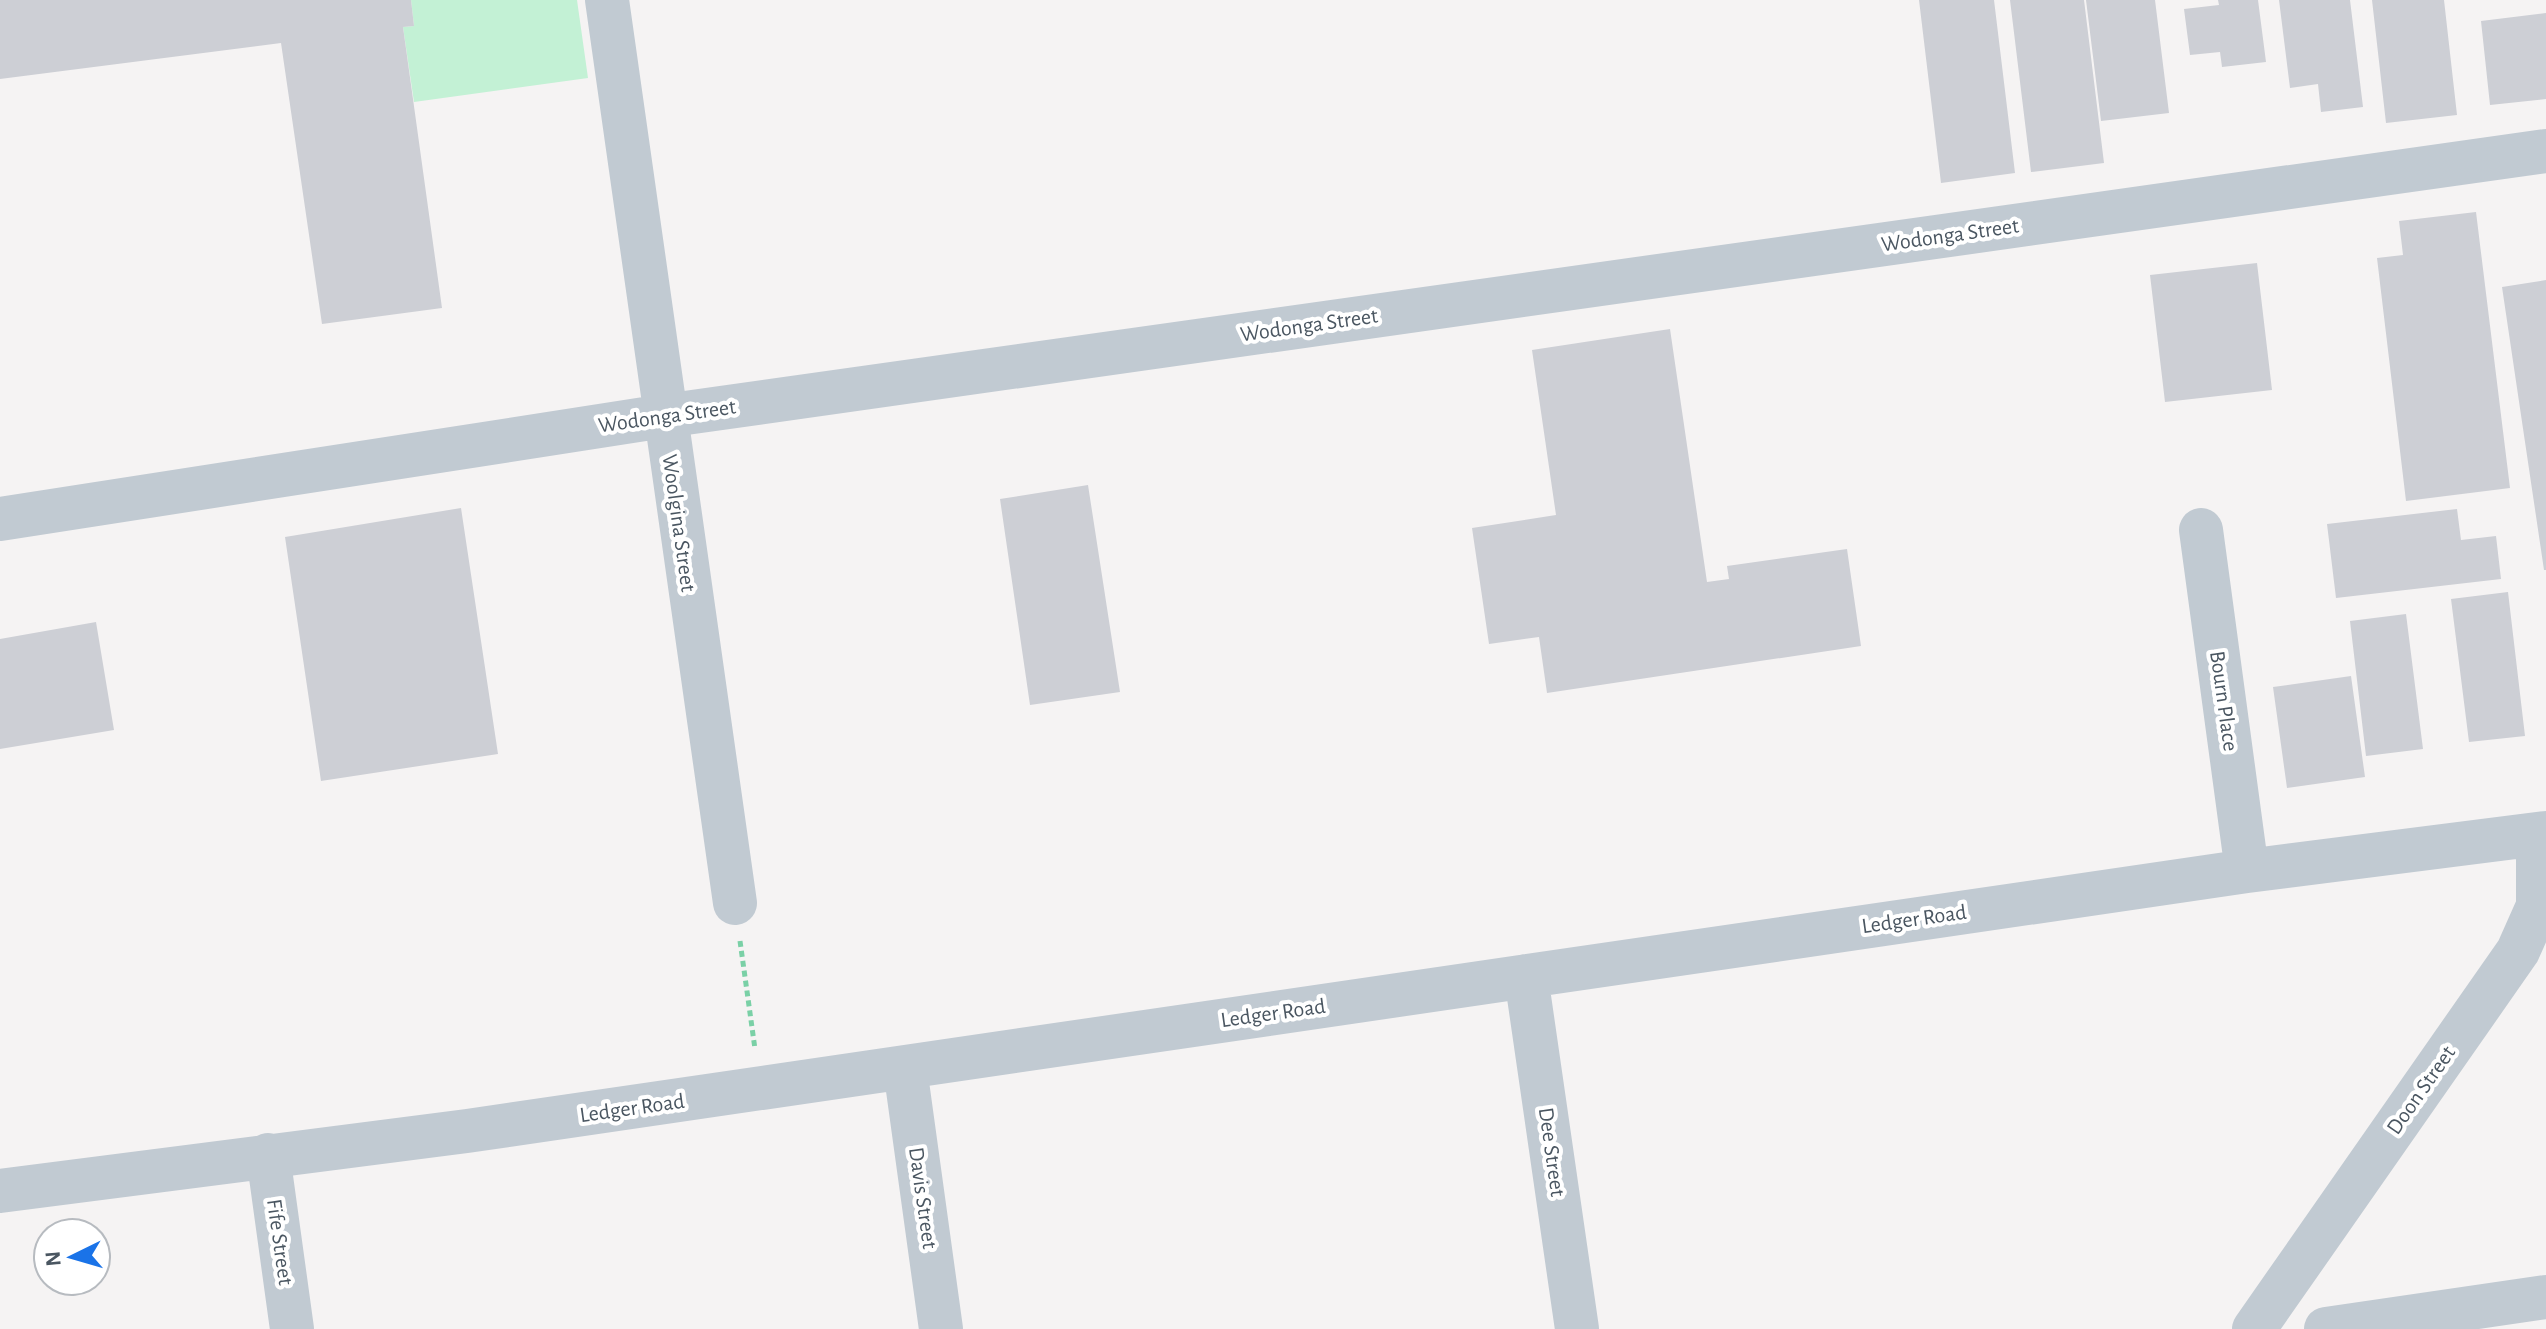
<svg xmlns="http://www.w3.org/2000/svg" width="2546" height="1329" viewBox="0 0 2546 1329" font-family="'Alegreya Sans',sans-serif">
<rect width="100%" height="100%" fill="#f5f3f3"/>
<!-- green -->
<path fill="#c3f1d5" d="M411,0H577L588,78L414,102L403,27L414,26Z"/>
<!-- building -->
<path fill="#cdcfd5" d="M0,0H411L414,26L403,27L442,308L322,324L281,43L0,79Z
M1919,0H1994L2015,173L1941,183Z
M2010,0H2084L2104,163L2031,172Z
M2086,0H2155L2169,113L2101,121Z
M2218,0H2258L2266,62L2222,67L2220,52L2190,55L2184,9L2219,5Z
M2279,0H2350L2363,107L2321,112L2318,84L2290,88Z
M2372,0H2444L2457,115L2386,123Z
M2546,13V99L2490,105L2481,21Z
M2476,212L2510,488L2406,501L2377,258L2403,255L2399,221Z
M2257,263L2272,390L2165,402L2150,275Z
M2546,280V570H2544L2502,287Z
M1670,329L1707,582L1729,579L1727,566L1847,549L1861,646L1547,693L1539,637L1489,644L1472,528L1556,515L1532,350Z
M1088,485L1120,692L1030,705L1000,499Z
M461,508L498,754L321,781L285,537Z
M2457,509L2461,540L2496,536L2501,579L2336,598L2327,524Z
M2508,592L2525,736L2469,742L2451,599Z
M2406,614L2423,749L2366,756L2350,621Z
M96,622L114,730L0,749V639Z
M2351,676L2365,777L2287,788L2273,687Z"/>
<g fill="none" stroke-linecap="round" stroke-linejoin="round">
<!-- path -->
<path stroke="#7ad0a6" stroke-width="5" stroke-dasharray="6 4" stroke-linecap="butt" d="M740,941L755,1049"/>
<!-- minor -->
<path stroke="#c1cad2" stroke-width="44" d="M607,0L735,903
M0,519L664,416L2546,151
M2201,530L2247,871
M1526,976L1577,1329
M905,1068L941,1329
M268,1155L292,1329
M0,1191L467,1131L2247,871L2546,833
M2254,1329L2518,951L2538,906V834
M2326,1329L2546,1297"/>
</g>
<g text-anchor="middle" dominant-baseline="central" stroke-width="8" stroke-linejoin="round" paint-order="stroke">
<!-- street labels -->
<g font-size="22" fill="#4a5661" stroke="#fff">
<text transform="translate(1950 235) rotate(-8)">Wodonga Street</text>
<text transform="translate(1309 325) rotate(-8)">Wodonga Street</text>
<text transform="translate(667 416) rotate(-8)">Wodonga Street</text>
<text transform="translate(679 523) rotate(82)">Woolgina Street</text>
<text transform="translate(2224 701) rotate(82)">Bourn Place</text>
<text transform="translate(1914 919) rotate(-8)">Ledger Road</text>
<text transform="translate(1273 1013) rotate(-8)">Ledger Road</text>
<text transform="translate(2421 1090) rotate(-55)">Doon Street</text>
<text transform="translate(632 1108) rotate(-8)">Ledger Road</text>
<text transform="translate(1552 1152) rotate(82)">Dee Street</text>
<text transform="translate(923 1198) rotate(82)">Davis Street</text>
<text transform="translate(280 1242) rotate(82)">Fife Street</text>
</g>
</g>
<!-- north arrow -->
<g transform="translate(72 1257) rotate(265)"><circle r="38" fill="#ffffff" stroke="#b7bbc0" stroke-width="2"/>
<path d="M0-6L14 30L0 20L-14 30Z" fill="#1a73e8"/>
<text y="-12" font-size="22" font-weight="bold" text-anchor="middle" fill="#4a5661">N</text>
</g>
</svg>
